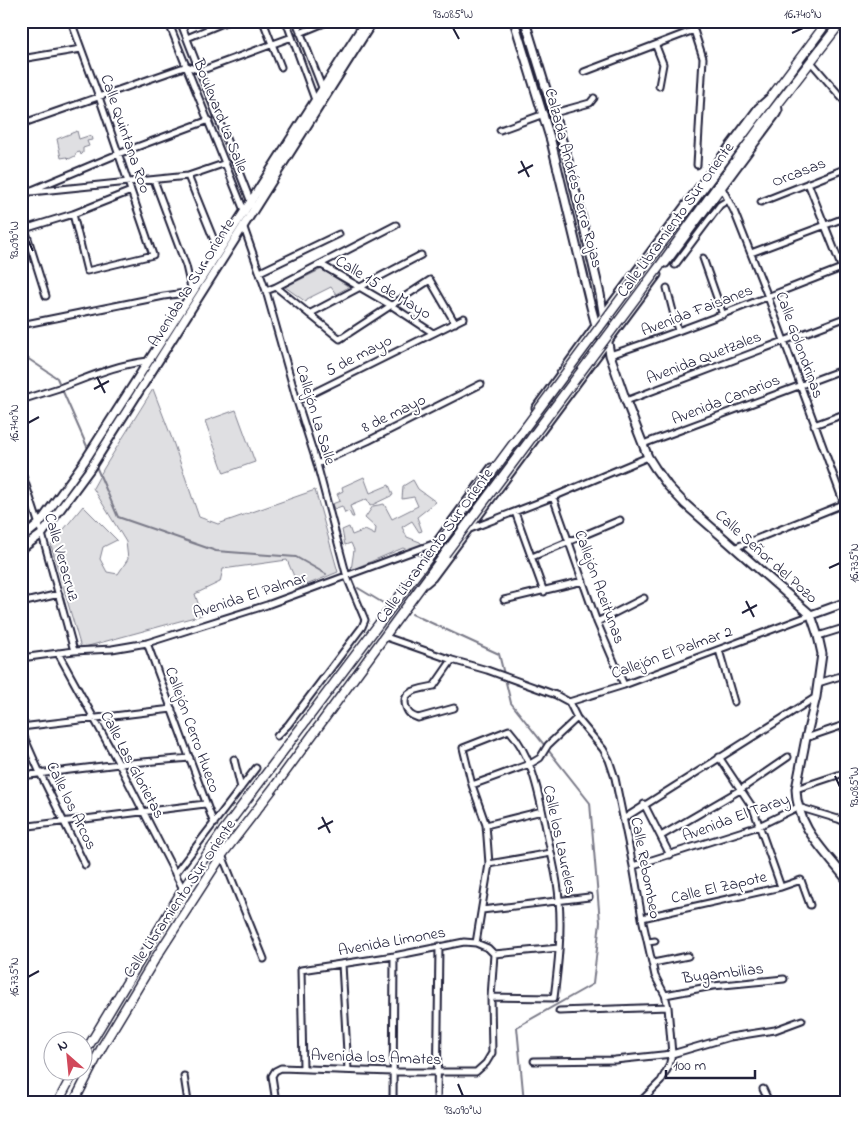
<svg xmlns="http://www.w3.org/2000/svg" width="868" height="1123" viewBox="0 0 868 1123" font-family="'Indie Flower',sans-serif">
<rect width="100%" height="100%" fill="#fff"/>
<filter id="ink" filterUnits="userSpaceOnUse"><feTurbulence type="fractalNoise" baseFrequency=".02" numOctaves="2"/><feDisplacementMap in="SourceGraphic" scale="10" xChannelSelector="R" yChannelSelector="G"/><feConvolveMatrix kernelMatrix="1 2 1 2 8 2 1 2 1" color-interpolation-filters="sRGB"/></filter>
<g filter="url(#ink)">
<!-- green -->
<path fill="#dfdfe2" stroke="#80808e" d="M77,131L79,139L91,135L92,140L87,141L89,146L83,148V153L81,155L80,152L76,153L75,156L69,159L67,157L61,158L57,139Z
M322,269L349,287L336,294L331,287L307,299L306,302L285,287Z
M153,389L171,436L199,517L218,524L315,490L338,572L299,588L287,560L223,569L220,582L195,594L202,615L81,648L51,545L83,506L117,540L103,547L100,559L107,572L118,574L128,559L126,542L93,488L104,468Z
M236,410L255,462L224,473L205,421Z
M364,477L370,493L389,485L393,495L370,506L367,499L350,506L354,517H352L349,511L345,513L342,506L334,509L332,504L340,501L337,494L343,491L342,487Z
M413,480L418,489L436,502L417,517L422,531L419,532L412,521L402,527L407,537L420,542L427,551L422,557L403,548L351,570L354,550L351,543L345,545L342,530L349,527L352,535L365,530L375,535L376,528L365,518L373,506L384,504L392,519L418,506L414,497L402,499L403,486Z"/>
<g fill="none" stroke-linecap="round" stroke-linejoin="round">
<!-- stream -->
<path stroke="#7a7a88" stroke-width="2" d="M21,354L57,378L89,451
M95,464L118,517L216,551L296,557L326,574
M358,588L383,603
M412,614L499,654L511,703L590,803L600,922L593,984L517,1027L524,1102"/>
<defs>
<path id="street" d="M71,21L99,97L153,255L87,271L73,214
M168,21L245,213
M180,21L254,210
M263,21L281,67
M286,21L315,100
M296,21L323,90
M691,21L703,58L697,165
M100,23L113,21
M300,33L329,21
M187,38L228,21
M656,46L663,64L659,86
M21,59L81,49
M811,62L847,104
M584,72L694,30
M554,113L590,103L594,98
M21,124L187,66L200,71L292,37
M500,130L544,114
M188,176L218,250
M808,183L847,281
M722,188L734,211L768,297L847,512
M32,190L118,154L209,120
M21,193L188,176L226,163
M761,202L847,168
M21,216L46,296
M243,225L266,291L297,401L317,464L347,577L365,620L362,627L288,725L277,736
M21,230L73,214L131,191
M751,253L847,217
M703,258L723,315
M320,264L392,306L433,333
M666,264L777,114L779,110L778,104
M675,265L720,205L728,200
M260,272L339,234
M276,287L396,225
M667,288L678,331
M266,291L276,287L340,339L430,280L455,323
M309,314L421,255
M21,325L164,296L192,292L186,266L154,180
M610,355C690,329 768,296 847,266
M21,400C34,396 46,392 59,388C90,377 114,365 148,361
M297,401L464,318
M626,401L847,317
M535,408L604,313L758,107L767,99
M814,425L847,413
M643,444L847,368
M317,464L368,441L481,384
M21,470L42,534L74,651
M553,497L597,622L624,685
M515,512L544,592
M470,529L553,497L648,457
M734,548L846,503
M425,557L491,467
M532,557L620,520
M426,584L433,578L658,275
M504,600L583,581
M21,603L59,594
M597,622L644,598
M818,636L847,627
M386,637L452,660L487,670L556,695L569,702L577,718L603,749L609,760L615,778L633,866L642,918L655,976L665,995L668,1007L672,1054L669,1066L661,1081L640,1102
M147,643L214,824
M719,650L734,702
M58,653L119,764L183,889
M21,658L74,651L112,649L147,643L267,605L433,544
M452,660L434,686C422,689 400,690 406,707C408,714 412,716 418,718L454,708
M818,683L847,674
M569,702L624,685L811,615
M21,727L172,709
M21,730L40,773L85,865
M806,738L847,724
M719,757L753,808L781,887
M234,759L241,788
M21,776L119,764L190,758
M472,785L530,764L540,758L548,745L577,718
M796,789L847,772
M644,804L670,855
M623,819L816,697
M486,825L542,811
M21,827L205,804
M661,836L740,790L788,757
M222,855L264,959
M489,864L551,853
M633,866L759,826L798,807L838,819L847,823
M175,874L256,768
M482,910L589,897
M642,918L781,887L801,880L810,905
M648,942L655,941
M476,943L489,864L487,837L486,825L472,785L463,748L509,730C535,758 541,807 549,843C553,862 558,881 559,900C562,932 558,966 554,998L491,997
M494,954L559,948
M653,963L688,956
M342,964L348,1070
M665,995L713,986L784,979
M559,1011L668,1007
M534,1061L615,1060L672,1054L730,1037L775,1030L802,1020
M184,1076L188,1102
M763,1089L769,1102
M276,1102L272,1076L275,1071L281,1068L392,1072H476L486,1063L492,1053L491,997L494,954L488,948L476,943L464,942L394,956L301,970L303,1067
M393,1102L394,956
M437,1102L439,946"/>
<path id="secondary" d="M514,21L551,141L591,307L597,329L605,346
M525,21L568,160L600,294L610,355L626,401L648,457L655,468L668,486L685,504L811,615L818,636L822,654L816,697L806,738L796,789C797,828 825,851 847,880
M21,539L39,524L84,462L366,21
M21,549L42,534L90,469L373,21
M811,615L847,602"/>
<path id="primary" d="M656,251L828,21
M659,267L761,126L842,21
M82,1057L183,889L223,831L436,548
M58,1102L75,1070
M74,1102L102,1047L155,959L222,855L275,786L445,554"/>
</defs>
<!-- street casing -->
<use href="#street" stroke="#22223b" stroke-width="9"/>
<!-- secondary casing -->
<use href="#secondary" stroke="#22223b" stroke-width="11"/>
<!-- primary casing -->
<use href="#primary" stroke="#22223b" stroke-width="11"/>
<!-- street -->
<use href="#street" stroke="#fff" stroke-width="5"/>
<!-- secondary -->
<use href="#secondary" stroke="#fff" stroke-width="7"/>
<!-- primary -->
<use href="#primary" stroke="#fff" stroke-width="8"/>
<defs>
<path id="primary-bridge" d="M436,548L656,251
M445,554L659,267"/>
</defs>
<!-- primary-bridge casing -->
<use href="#primary-bridge" stroke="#22223b" stroke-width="11" stroke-linecap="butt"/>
<!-- primary-bridge -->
<use href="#primary-bridge" stroke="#fff" stroke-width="8"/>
</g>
</g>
<!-- ticks -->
<path fill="none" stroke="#22223b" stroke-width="2" d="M453,28L459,39M792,33L803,28M521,161L529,177M518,173L533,165M28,240L33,251M97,377L105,393M94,389L109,381M28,423L39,417M829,568L840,563M746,601L754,617M742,613L757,605M835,776L840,787M322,817L330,833M318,829L333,821M28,977L39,971M458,1084L463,1096"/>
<g text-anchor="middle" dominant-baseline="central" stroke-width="4" stroke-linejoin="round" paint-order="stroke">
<!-- street labels -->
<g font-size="16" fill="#22223b" stroke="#fff">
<text transform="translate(220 116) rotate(68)">Boulevard La Salle</text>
<text transform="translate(125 134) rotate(71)">Calle Quintana Roo</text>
<text transform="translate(799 173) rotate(-21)">Orcasas</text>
<text transform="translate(573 178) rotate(75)">Calzada Andrés Serra Rojas</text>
<text transform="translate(676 220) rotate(-54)">Calle Libramiento Sur Oriente</text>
<text transform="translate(192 283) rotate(-58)">Avenida 9a Sur Oriente</text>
<text transform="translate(383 288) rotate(31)">Calle 15 de Mayo</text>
<text transform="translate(697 311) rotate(-21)">Avenida Faisanes</text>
<text transform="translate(799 345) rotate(70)">Calle Golondrinas</text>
<text transform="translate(359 356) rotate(-27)">5 de mayo</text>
<text transform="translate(704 358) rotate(-21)">Avenida Quetzales</text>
<text transform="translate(726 400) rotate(-21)">Avenida Canarios</text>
<text transform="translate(394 414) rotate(-26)">8 de mayo</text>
<text transform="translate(315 415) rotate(73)">Callejón La Salle</text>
<text transform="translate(435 546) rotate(-54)">Calle Libramiento Sur Oriente</text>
<text transform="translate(61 557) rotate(74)">Calle Veracruz</text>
<text transform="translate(766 557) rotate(42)">Calle Señor del Pozo</text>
<text transform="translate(599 587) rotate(70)">Callejón Aceitunas</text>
<text transform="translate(250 596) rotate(-18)">Avenida El Palmar</text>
<text transform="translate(672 653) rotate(-20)">Callejón El Palmar 2</text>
<text transform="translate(192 730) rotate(70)">Callejón Cerro Hueco</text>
<text transform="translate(132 765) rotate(62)">Calle Las Glorietas</text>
<text transform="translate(71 806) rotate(64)">Calle los Arcos</text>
<text transform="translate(736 818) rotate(-20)">Avenida El Taray</text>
<text transform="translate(559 840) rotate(78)">Calle los Laureles</text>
<text transform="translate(645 868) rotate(79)">Calle Rebombeo</text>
<text transform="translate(719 888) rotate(-13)">Calle El Zapote</text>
<text transform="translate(180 899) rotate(-56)">Calle Libramiento Sur Oriente</text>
<text transform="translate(392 942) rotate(-10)">Avenida Limones</text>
<text transform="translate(723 974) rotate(-7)">Bugambilias</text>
<text transform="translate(376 1058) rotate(2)">Avenida los Amates</text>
</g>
</g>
<!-- margin -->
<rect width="868" height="1123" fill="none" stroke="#fff" stroke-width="55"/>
<!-- north arrow -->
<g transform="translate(68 1056) rotate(333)"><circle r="24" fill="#ffffff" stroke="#a7a7b1"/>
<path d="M0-4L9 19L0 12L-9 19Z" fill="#d1495b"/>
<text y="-8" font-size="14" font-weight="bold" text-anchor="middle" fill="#22223b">N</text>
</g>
<!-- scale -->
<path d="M666 1070v8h89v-8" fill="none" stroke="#22223b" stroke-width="2.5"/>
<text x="673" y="1070" font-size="15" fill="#22223b" stroke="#ffffff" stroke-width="4" paint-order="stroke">100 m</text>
<rect x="28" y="28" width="812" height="1068" fill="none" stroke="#22223b" stroke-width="2"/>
<g font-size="12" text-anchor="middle" fill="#22223b">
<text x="453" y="18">93.085°W</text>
<text x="803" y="18">16.740°N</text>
<text transform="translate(14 240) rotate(-90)" y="4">93.090°W</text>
<text transform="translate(14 423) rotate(-90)" y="4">16.740°N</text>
<text transform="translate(854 563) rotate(-90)" y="4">16.735°N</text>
<text transform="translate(854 787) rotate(-90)" y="4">93.085°W</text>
<text transform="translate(14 977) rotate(-90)" y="4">16.735°N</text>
<text x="463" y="1114">93.090°W</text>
</g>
</svg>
